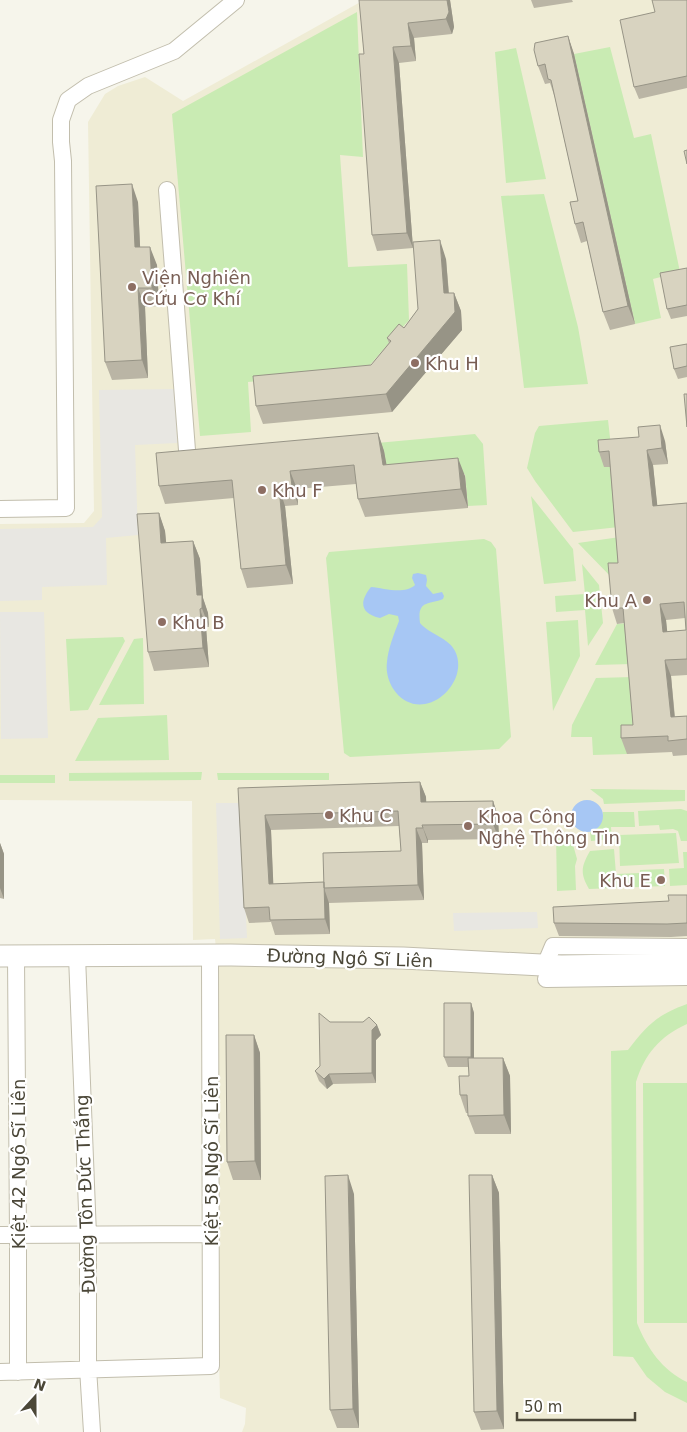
<svg xmlns="http://www.w3.org/2000/svg" width="687" height="1432" viewBox="0 0 687 1432" font-family="'DejaVu Sans',sans-serif">
<rect width="100%" height="100%" fill="#f6f5eb"/>
<!-- education -->
<path fill="#efecd5" d="M364,0H687V1432H242L245,1424L246,1408L220,1398L217,1282L216,948L215,939L193,940L192,801L0,800V524L84,523L94,511L88,122L105,94L118,86L145,77L183,101Z"/>
<!-- green -->
<path fill="#c9ebb3" d="M357,12L363,157L340,155L348,267L407,264L409,320L363,373L248,382L251,432L200,436L172,114Z
M610,47L634,138L651,134L680,272L653,279L661,318L635,324L574,54Z
M516,48L546,179L506,183L495,52Z
M544,194L578,327L588,384L524,388L501,196Z
M608,420L612,455L604,467H615L619,527L573,532L535,481L527,468L535,433L539,426Z
M475,434L483,444L487,505L468,506L465,474L389,481L377,443Z
M531,496L573,549L576,581L544,584Z
M620,537L624,577L613,579L578,543Z
M484,539L491,542L496,549L511,737L499,749L350,757L344,753L326,558L329,552Z
M582,564L599,585L603,623L588,646L585,610L556,612L555,596L585,594Z
M578,620L580,656L553,711L546,622Z
M628,623L632,664L595,665L617,624Z
M123,637L125,641L88,710L70,711L66,639Z
M143,638L144,704L99,705L134,639Z
M633,677L639,740L627,741V754L593,755L592,737H571L572,725L596,678Z
M167,715L169,760L75,761L98,718Z
M202,772L201,780L69,781V773Z
M217,773H329V780H218Z
M0,775H55V783H0Z
M590,789L685,790V801L604,804L603,799Z
M681,809L687,811V841H681L678,831L673,829L660,830L659,825L639,826L638,811Z
M603,812H634L635,827H611L612,839L591,841L590,832C598,829 603,821 603,812Z
M676,833L679,863L620,866L619,835Z
M556,835L566,837L572,841L577,859L575,866L576,890L557,891Z
M614,849L616,874L640,873V870L664,869L665,886L589,889C580,873 581,867 590,851Z
M683,852H687V885L670,886L669,869L684,868Z
M687,1004V1024C659,1037 645,1054 636,1082L637,1323C647,1348 662,1370 687,1382V1403L665,1392L647,1377L633,1357L613,1356L611,1051L628,1050C647,1025 657,1015 687,1004Z
M643,1083H687V1323H644Z"/>
<!-- parking -->
<path fill="#e8e7e2" d="M175,389L177,443L135,445L138,535L106,538L107,585L42,587V600L0,601V529L93,527L102,517L99,390Z
M0,612H44L48,738L1,739Z
M216,803H241L247,938L220,939Z
M537,912L538,928L454,931L453,913Z"/>
<!-- water -->
<path fill="#a7c7f4" d="M418,573L426,575L427,580L426,586L433,594L442,592L444,596L443,599C428,605 417,600 420,623C429,634 449,638 455,651C466,673 447,700 425,704C401,708 384,683 387,662C388,649 394,634 399,621L398,616L389,614L380,618C360,613 359,602 371,587C384,588 404,595 415,585L412,578L413,574Z
M571 816a16 16 0 1 1 32 0a16 16 0 1 1-32 0Z"/>
<g fill="none" stroke-linecap="round" stroke-linejoin="round">
<defs>
<path id="minor" d="M167,190L187,450
M0,509L66,508L63,161L61,142V120L68,100L88,86L174,51L236,0
M16,956L18,1235V1372
M77,956L88,1235V1368L92,1432
M545,965L553,946L687,947
M546,979L687,977
M0,1235L211,1234
M0,1372L211,1366L210,956"/>
<path id="tertiary" d="M0,956L231,955L403,958L561,966L687,964"/>
</defs>
<!-- minor casing -->
<use href="#minor" stroke="#c2bead" stroke-width="18"/>
<!-- tertiary casing -->
<use href="#tertiary" stroke="#c2bead" stroke-width="23"/>
<!-- minor -->
<use href="#minor" stroke="#fff" stroke-width="16"/>
<!-- tertiary -->
<use href="#tertiary" stroke="#fff" stroke-width="21"/>
</g>
<!-- wall -->
<path fill="#bab5a5" fill-rule="evenodd" d="M359,0H450L454,27L452,34L414,38L416,61L399,63L413,248L377,251L372,235L364,54Z
M531,0H572L573,2L534,8Z
M687,0V88L639,99L634,87L655,12Z
M568,36L574,54L635,324L610,330L603,312L587,241L581,243L575,224L578,201L555,98L550,83L545,84L538,66Z
M138,202L140,247L157,265L159,306L145,307L148,378L112,380L105,362Z
M446,259L449,293H454L461,311L462,330L392,412L263,424L256,406L371,365L389,343L387,338L404,328L418,309Z
M687,268V316L671,319L667,309Z
M687,344V377L678,379L674,369Z
M378,433L384,451L386,465L465,476L468,508L365,517L358,499L356,484L297,489L298,505L285,506L293,584L247,588L241,569L234,498L165,504L159,486Z
M665,441L668,464L653,465L657,505L687,503V675L671,676L675,717L687,716V755L673,756L672,752L627,754L621,738L633,725L624,623L617,624L612,608L618,563L610,467H604L599,452ZM685,618L686,630L667,632L666,620Z
M159,513L165,531L166,543L193,541L200,559L203,598L208,613L209,627H206L209,667L154,671L148,652Z
M420,782L426,797V802L493,801L498,816L499,839L428,840V843H422L424,900L329,903L330,934L275,935L271,922L249,923L244,908L238,788ZM399,826L401,851L324,882L273,884L271,830Z
M0,843L4,854V899L0,898Z
M687,895V936L671,937L559,936L554,923L669,901Z
M471,1003L474,1013V1058H503L510,1076L511,1134H475L468,1116V1113H466L460,1095L469,1076V1067H448L444,1057Z
M330,1022L377,1025L381,1035L376,1040V1083L333,1084L327,1089L319,1081L315,1071L320,1066Z
M254,1035L260,1053L261,1180H233L227,1162Z
M492,1175L499,1193L504,1429L481,1430L474,1412Z
M354,1194L359,1428H337L330,1410Z"/>
<!-- shaded-wall -->
<path fill="#979486" d="M447,0H450L454,27L452,34L446,19Z
M408,23L414,38L416,61L411,46Z
M568,36L574,54L635,324L628,306Z
M393,47L399,63L413,248L407,233Z
M132,184L138,202L141,266L135,247Z
M440,240L446,259L450,311L444,293Z
M150,247L157,265L159,306L152,288Z
M138,288L145,307L148,378L142,360Z
M454,293L461,311L462,330L392,412L386,394Z
M660,425L665,441L668,464L662,448Z
M378,433L384,451L390,483L383,465Z
M647,450L653,465L659,521L653,506Z
M458,458L465,476L468,508L461,489Z
M290,471L297,489L298,505L292,486Z
M279,487L285,506L293,584L286,565Z
M159,513L165,531L168,561L161,543Z
M193,541L200,559L203,598L208,613L209,627L197,595Z
M660,604L666,620L669,648L663,632Z
M200,609L206,627L209,667L203,648Z
M665,660L671,676L676,733L671,717Z
M420,782L426,797L427,817L421,802Z
M493,801L498,816L499,839L493,824Z
M265,815L271,830L274,899L269,884Z
M422,825L428,840V843Z
M416,828L422,843L424,900L418,885Z
M0,843L4,854V899L0,888Z
M324,888L329,903L330,934L325,919Z
M471,1003L474,1013V1067L471,1057Z
M377,1025L381,1035L376,1040V1083L372,1073V1030Z
M254,1035L260,1053L261,1180L255,1161Z
M503,1058L510,1076L511,1134L504,1115Z
M329,1074L333,1084L327,1089L324,1079Z
M348,1175L354,1194L359,1428L353,1409Z
M492,1175L499,1193L504,1429L497,1411Z"/>
<!-- building -->
<path fill="#d8d3c0" stroke="#979486" fill-rule="evenodd" d="M359,0H447L449,12L446,19L408,23L411,46L393,47L407,233L372,235L359,54H364Z
M652,0H687V76L634,87L620,20L655,12Z
M568,36L628,306L603,312L583,222L575,224L570,202L578,201L551,80L548,79L545,64L538,66L534,50L535,43Z
M687,150V164L684,151Z
M132,184L135,247H150L152,288H138L142,360L105,362L96,186Z
M440,240L444,293H454L455,312L386,394L256,406L253,376L371,365L391,341L387,338L399,324L404,328L418,309L413,242Z
M687,268V305L667,309L660,273Z
M687,344V366L674,369L670,347Z
M684,394H687V427Z
M660,425L662,448L647,450L653,506L687,503V659L665,660L671,717L687,716V739L668,741V736L621,738V725H633L623,608H612L608,563H618L609,451L599,452L598,440L639,437L638,427ZM684,602L686,630L663,632L660,604Z
M378,433L383,465L458,458L461,489L358,499L354,465L290,471L292,486L279,487L286,565L241,569L232,480L159,486L156,453Z
M159,513L161,543L193,541L197,595H202V608L200,609L203,648L148,652L137,514Z
M420,782L421,802L493,801V824L422,825L423,828H416L418,885L324,888L323,853L401,851L398,811L265,815L269,884L324,882L325,919L270,920L269,907L244,908L238,788Z
M668,895H687V923L667,924L554,923L553,907L669,901Z
M444,1003H471V1057H444Z
M319,1013L330,1022H363L369,1017L377,1025L372,1030V1073L329,1074L324,1079L315,1071L320,1066Z
M226,1035H254L255,1161L227,1162Z
M468,1058H503L504,1115L468,1116L467,1095H460L459,1076H469Z
M348,1175L353,1409L330,1410L325,1176Z
M469,1175H492L497,1411L474,1412Z"/>
<!-- markers -->
<g fill="#8d6e63" stroke="#fff" stroke-width="2">
<circle cx="132" cy="287" r="5"/>
<circle cx="415" cy="363" r="5"/>
<circle cx="262" cy="490" r="5"/>
<circle cx="647" cy="600" r="5"/>
<circle cx="162" cy="622" r="5"/>
<circle cx="329" cy="815" r="5"/>
<circle cx="468" cy="826" r="5"/>
<circle cx="661" cy="880" r="5"/>
</g>
<g text-anchor="middle" dominant-baseline="central" stroke-width="4.5" stroke-linejoin="round" paint-order="stroke">
<!-- education labels -->
<g font-size="18" fill="#785e54" stroke="#fff" text-anchor="start">
<text x="142" y="277">Viện Nghiên<tspan x="142" dy="21">Cứu Cơ Khí</tspan></text>
<text x="425" y="363">Khu H</text>
<text x="272" y="490">Khu F</text>
<text x="637" y="600" text-anchor="end">Khu A</text>
<text x="172" y="622">Khu B</text>
<text x="339" y="815">Khu C</text>
<text x="478" y="816">Khoa Công<tspan x="478" dy="21">Nghệ Thông Tin</tspan></text>
<text x="651" y="880" text-anchor="end">Khu E</text>
</g>
<!-- street labels -->
<g font-size="18" fill="#4b4738" stroke="#fff">
<text transform="translate(350 958) rotate(2)">Đường Ngô Sĩ Liên</text>
<text transform="translate(211 1161) rotate(-90)">Kiệt 58 Ngô Sĩ Liên</text>
<text transform="translate(18 1164) rotate(-90)">Kiệt 42 Ngô Sĩ Liên</text>
<text transform="translate(85 1194) rotate(-92)">Đường Tôn Đức Thắng</text>
</g>
</g>
<!-- north arrow -->
<g transform="translate(35 1397) rotate(21)" stroke="#ffffff" stroke-width="4" paint-order="stroke">
<path d="M0-4L9 19L0 12L-9 19Z" fill="#4b4738"/>
<text y="-8" font-size="14" font-weight="bold" text-anchor="middle" fill="#4b4738">N</text>
</g>
<!-- scale -->
<path d="M517 1412v8h118v-8" fill="none" stroke="#4b4738" stroke-width="2.5"/>
<text x="524" y="1412" font-size="15" fill="#4b4738" stroke="#ffffff" stroke-width="4" paint-order="stroke">50 m</text>
</svg>
